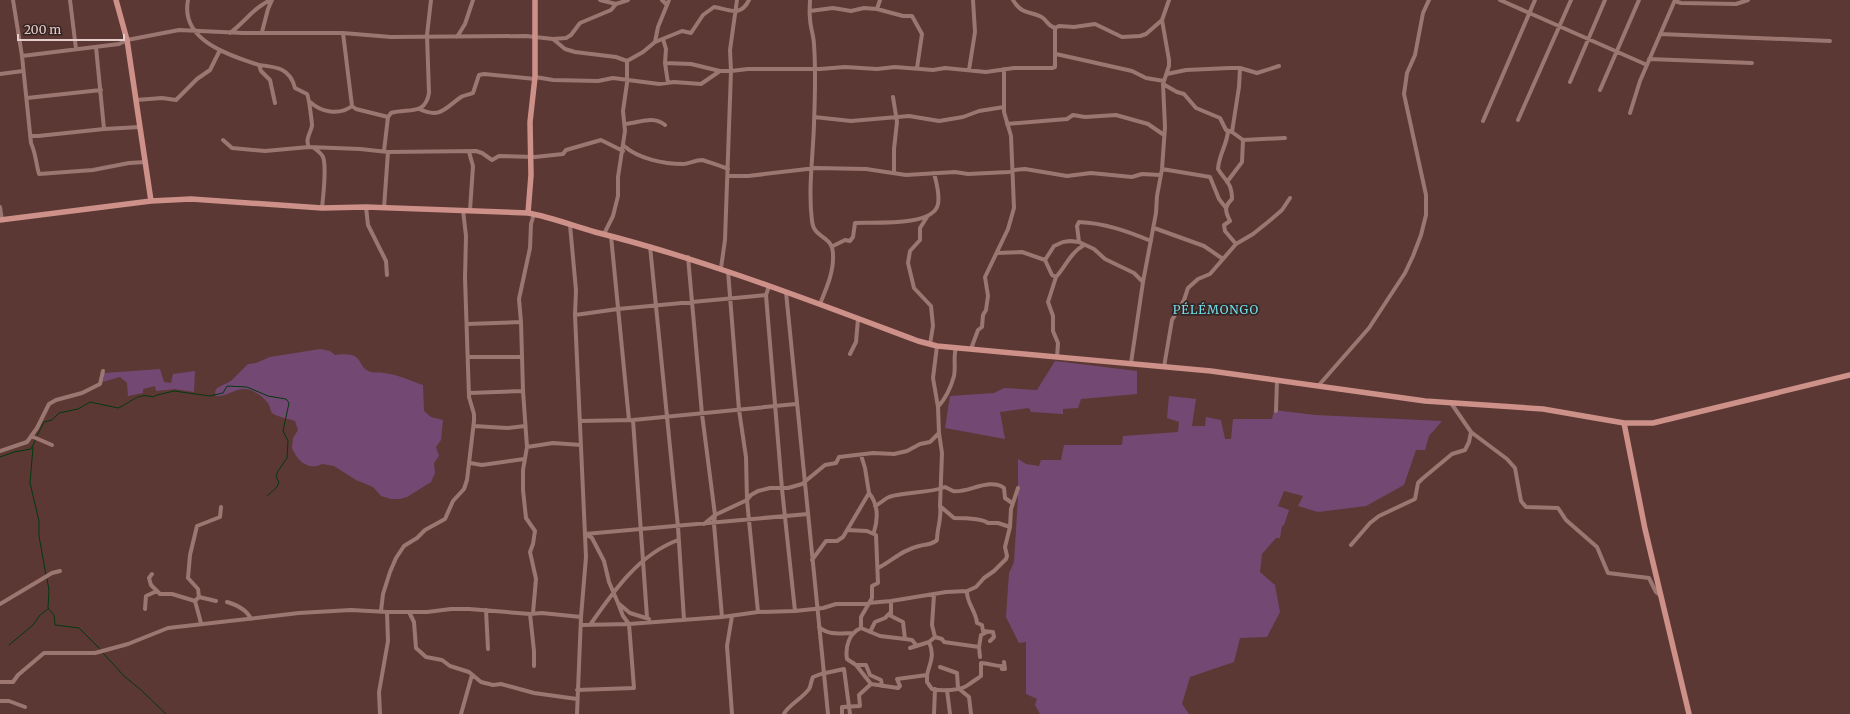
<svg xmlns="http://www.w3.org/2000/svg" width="1850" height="714" viewBox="0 0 1850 714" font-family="Merriweather,serif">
<rect width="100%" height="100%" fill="#5b3834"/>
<!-- green -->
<path fill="#734973" d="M320,349L330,351L335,355C368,351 354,367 371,372C375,373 380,372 384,373C397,374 411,381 423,385L424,411L431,417L443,420L441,440L436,447L439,456L434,463L435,473L431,482L407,497L400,499H391L381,496L373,487L356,480L334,466L322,464C309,471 297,461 292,448L293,438L298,430L295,421C289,419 275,416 272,413C270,410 270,405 267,402C263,396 253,390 246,389C235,388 227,397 216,396L215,392L217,388L231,381L248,364L256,363L270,357Z
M1055,361L1137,371V394L1081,399L1078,408L1063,409V414L1031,412L1029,408L1000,412L1005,439L945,428L950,396L994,393L1004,388L1037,390Z
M160,369L164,382L171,383L173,374L195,371L194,392L175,389L156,391L155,386L143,389V393L128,396L127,383L120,377L103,382L104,373Z
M1169,396L1196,399L1192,426H1205L1206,417L1221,420L1225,439H1231L1233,419H1272L1274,410L1315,415L1442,421L1429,436L1425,450H1416L1404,485L1366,506L1318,512L1298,506L1303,496L1284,491L1278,506L1289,510L1284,525L1282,526L1280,538H1276L1262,554L1260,572L1275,585L1280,612L1267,637L1240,638L1234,662L1190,677L1182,704L1189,714H1040L1035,705L1037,699L1026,694V642L1019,643L1006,617L1009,573L1014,562L1018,497V459L1026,464L1039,466L1041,460H1061L1064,445H1122L1123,436L1178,432L1179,422L1167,418Z"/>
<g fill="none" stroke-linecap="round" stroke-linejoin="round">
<!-- stream -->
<path stroke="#023910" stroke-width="1" d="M37,436L44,422L52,420L59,413L78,409L90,402L118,408C131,403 137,392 153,397L157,395L174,391L210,396L223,393L227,386L247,387L268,396L286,399L289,403L283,431L288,441L287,458L278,471L276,477L279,482L277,487L267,496
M33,447L30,483L39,521V536L46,575
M0,457L14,452L31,449L36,439
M47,579L49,590L48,608L54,615L55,625L79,628L100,649
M9,645L33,625L40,615L48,609
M103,653L124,676L141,690L166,714"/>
<!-- street -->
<path stroke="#9c7671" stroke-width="4" d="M13,0L22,56L31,143C36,154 36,164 39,174L93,170L129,163L146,162
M70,0L76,49
M188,0C180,40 228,55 259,65L261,71L270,80L275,103
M600,0L616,4L628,0
M662,0L667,5
M810,0C810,6 809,12 810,18C810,27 814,36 814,45C816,71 815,98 814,124C813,157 808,189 812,221C814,240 833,234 833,255C834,272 826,289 820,304
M1013,0C1023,17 1032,10 1043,18C1048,22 1048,26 1055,28L1059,26L1074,27L1095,24L1122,37L1140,36L1146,34L1162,20
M1500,0L1647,65
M1675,1L1681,3L1736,4L1748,0
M877,9L880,0
M810,11L833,8L851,11L864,8L877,9L903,16H912L922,34L917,68
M262,32L268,9L272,0
M230,33C245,22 254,7 271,0
M343,33L352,106L356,109L388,117
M1660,34L1830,41
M457,37L465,24L473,0
M553,39L566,38L571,35L580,23L611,10L616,4
M663,39L666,49L665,63L668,83
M655,42L658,27L669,0
M96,47L104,129
M1056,54L1132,71L1146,78L1164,81
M22,56L119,44L127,40L179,30L243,33H343L391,37L526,36L553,39L565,49L575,52L616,57L627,61L643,52L655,42L682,31L691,33L703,15L714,7C729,9 740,18 749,0
M1649,59L1752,63
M665,63L691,64L720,71H731L730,50L737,0
M259,65C277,67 290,68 295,88L307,94C309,97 312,123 312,126C310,134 305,139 309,147
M969,70L975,32L973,0
M0,74L23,71
M1167,74L1186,70L1230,68H1240L1257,73L1279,66
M535,77L553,80L598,81L613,78L659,84L674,82L701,84L720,71
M1570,82L1605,0
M1163,84L1177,92L1184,94L1196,108L1220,118L1226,130L1232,132L1239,87L1240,68
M1600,90L1639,0
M893,97L897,122L894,149V173
M27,98L101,90
M136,100L162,98L176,100L197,79L210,70L220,50
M310,102C321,112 339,116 352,106
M419,109C441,119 445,108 461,97C464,95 469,95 473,93L479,75L484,74L535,79
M1630,113L1640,81L1675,0
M814,117L851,121L909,116L939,121L963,117L979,111L1004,107
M1518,120L1571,0
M1483,121L1535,0
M625,124C639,123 653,115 665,125
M1007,124L1067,119L1073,115L1085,117L1116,115L1148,124L1164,135
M1228,131C1227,145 1219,154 1218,169C1225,181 1232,182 1232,199C1224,207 1225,211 1230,221L1224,225L1225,231L1236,244
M1232,132L1243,140
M30,136H38L104,129L140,127
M223,140L232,148L265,151L309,147L360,149L388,152L476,151L482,153L492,160L499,156L535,157L563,154L566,150L601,140L623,151
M624,146C639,159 664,164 683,164C689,164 695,160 702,160C706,161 724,167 728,169
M314,148C318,151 321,153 323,157C327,167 323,197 322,208
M384,151L388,117L391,113C409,108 425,116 429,93L427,35L431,0
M469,152L473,166L470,210
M1162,169L1210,177L1219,199L1226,208
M728,176H748L816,168L866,169L906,175L955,172L968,174L1009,172L1014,170L1025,169L1067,176L1091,173L1132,177L1142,174L1160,175
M1227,182L1242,162L1243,140L1285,138
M0,207L2,220
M366,207L368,225L386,261L387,275
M384,208L388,152
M927,217L920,228V240L910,251L908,263L914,288L931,306L933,326L930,344
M570,225L576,290L575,315L586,557L581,617L577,714
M1154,228L1204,246L1223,259
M604,234L613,216L618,196V177L625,131L623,111L627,83V61
M611,236L629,420
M1079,242L1077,226L1079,222C1104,223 1127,231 1151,241
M650,246L678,527L684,620
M833,246L845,240L850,241L853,237L855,223C873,222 934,227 938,204C940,193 936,182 934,173
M997,253L1022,252L1045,260L1054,246L1063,242L1070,241L1079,242L1094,249L1105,259L1134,273L1143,282
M688,257L702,414L715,515L714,524L722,617
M1045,260L1052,275L1056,277L1048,302L1053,316V331L1058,343L1057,357
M721,268L725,240L731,71L748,69H820L845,67L877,69L895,67L933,70L945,68L986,72L1014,68H1052L1055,67V28
M728,271L739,410L746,457L747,500L758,612
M1056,277C1066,266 1070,253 1084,245
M769,286L766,295L782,489L795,611
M786,292L828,714
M575,315L618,309L766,295
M521,322L519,299L530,248L531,224L534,214
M467,324L521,322L523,391L527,447L523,470V490L526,518L535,531L533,544L530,552L536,579L533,613
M971,349L978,330L982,327L983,315L986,310L988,296L985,277L1008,229L1014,208L1011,136L1004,112V69
M850,354L856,342L858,319
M469,357H522
M1131,363L1143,282L1156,213L1157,196L1162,169L1165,127L1163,84L1169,66V60L1162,20L1169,0
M1164,367L1172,320L1184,300L1188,288L1198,279L1210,274L1236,244L1253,234L1268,222L1282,210L1290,198
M1319,385L1369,328L1405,273L1413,256L1421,235L1426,215V195L1404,94L1407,73L1415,55L1423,13L1429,0
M469,393L523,391
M1451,403L1471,432L1507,459L1515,468L1521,501L1526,507L1558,508L1566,520L1597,547L1608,573L1649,578L1656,592L1661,596
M938,407C945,399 951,387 954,376C956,367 953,357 956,348
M1276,411L1277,380
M633,420L647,617
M580,421L633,420L796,404
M474,426L507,428L525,426
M939,433L942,453L940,506L954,518C964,518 981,518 988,523H998L1010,527
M31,436L52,445
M527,447L553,443L581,445
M0,451L27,442L37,428L49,404L56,400L82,393L100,384L103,371
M470,463L482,465L524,459
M869,493C878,504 878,519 874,532
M875,506C880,504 884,499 889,497C907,491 927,494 945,487C947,488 951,490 953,491C966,494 990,477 1004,488L1005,498L1012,503
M704,524L715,515L747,500L751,495L758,491L770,488H788L802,484L825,465L836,463L839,457L873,453L894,454L907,451L920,444L930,442L939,433L938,407L933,378L937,346
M847,530L867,531L876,535L878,583L872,586V598L861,617V628L880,636L905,639
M585,534L808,514
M586,534L592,538L604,561L609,582L618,603L630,613L649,619
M1351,545L1370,523L1379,516L1415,499L1418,483L1422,479L1452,454L1465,450L1469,442L1471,432
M812,560L826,541H837L843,537L869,493L865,468L861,455
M878,568C893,560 902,550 919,546C926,544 932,545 937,540C937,529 942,517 940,506
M152,574L149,578L151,585L160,594H172L195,601
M967,591C966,602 976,611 977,623L982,625L983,631L993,632L994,637L990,641
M199,597L216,601
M891,601V616L903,622L905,639L912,640L917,646
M227,602C237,605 247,610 251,619
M0,604L52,573L60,571
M145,609L146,596L157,591
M486,610L488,649
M381,611L383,594L390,572L396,558L404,546L417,538L425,530L445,519L453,501L464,489L467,480L474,421V414L469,397L465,278L466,236L463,210
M409,612L414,622L416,648L426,657L442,660L450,666L469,672L481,682L493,685L501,684L534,693L577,699
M530,614L534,651V666
M201,623L195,601L199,597L198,589L188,578L190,555L197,526L220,517L221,507
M581,625L629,624L722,617L758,612L795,611L823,608L836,604H857L891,601L946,592L967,591L976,587L984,578L994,571L1006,559L1007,556L1005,547L1010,527L1011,509L1018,488
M590,625C613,592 638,555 678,540
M819,627C829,636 841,633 854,633
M861,628C849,633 845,647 847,659L856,665L871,684L898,688L900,686L897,679L927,675C930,662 935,656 929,642
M870,632L875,622L885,618L891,612
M935,637L942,639L944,642L979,647L981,635L987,632
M979,647L980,657
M910,648L929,642L935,637L932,625L934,595
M856,665H866L870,675L881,680L882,686
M940,667L957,673L958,688L969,697L971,714
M927,675V682L932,689C941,691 960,691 968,685C972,682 977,679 981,676V663C989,663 994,666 1001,666L1002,669H1005L1004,662
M0,682H13L18,675L44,653H95L128,644L168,628L299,613L351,610L387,612H427L451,609H469L530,614L542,613L581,617
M577,690L634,688L629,624L623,616L618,603
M947,690L950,714
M0,701H9L25,707
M380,714L379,692L388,641L387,612
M461,714L472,675
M732,714L727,646L732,616
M784,714C787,706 803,698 809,689C811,686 811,681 813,677L821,674L844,669L850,714
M842,714V707L860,706L859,695L871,684
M934,714L935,689"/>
<!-- secondary -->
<path stroke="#cd918a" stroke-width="5.5" d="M116,0L127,40L151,201
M528,213L531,175L530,122L535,77V0
M0,220L151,201L191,199L322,208L366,207L528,213C551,217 573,226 595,232C706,260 811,301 918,341L937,346L1211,371L1425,401L1543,409L1624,423H1653L1850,375
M1624,423L1645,529L1689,714"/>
</g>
<g text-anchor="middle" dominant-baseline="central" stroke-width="3.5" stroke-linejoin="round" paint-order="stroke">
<!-- quarter labels -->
<g font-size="12" letter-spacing="1" fill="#72ddeb" stroke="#352422">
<text x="1216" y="309">PÉLÉMONGO</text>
</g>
</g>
<!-- scale -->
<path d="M18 34v6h106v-6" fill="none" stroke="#e4cdca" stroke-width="2"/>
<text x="24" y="34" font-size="12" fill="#e4cdca" stroke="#352422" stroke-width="3" paint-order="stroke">200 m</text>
</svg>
